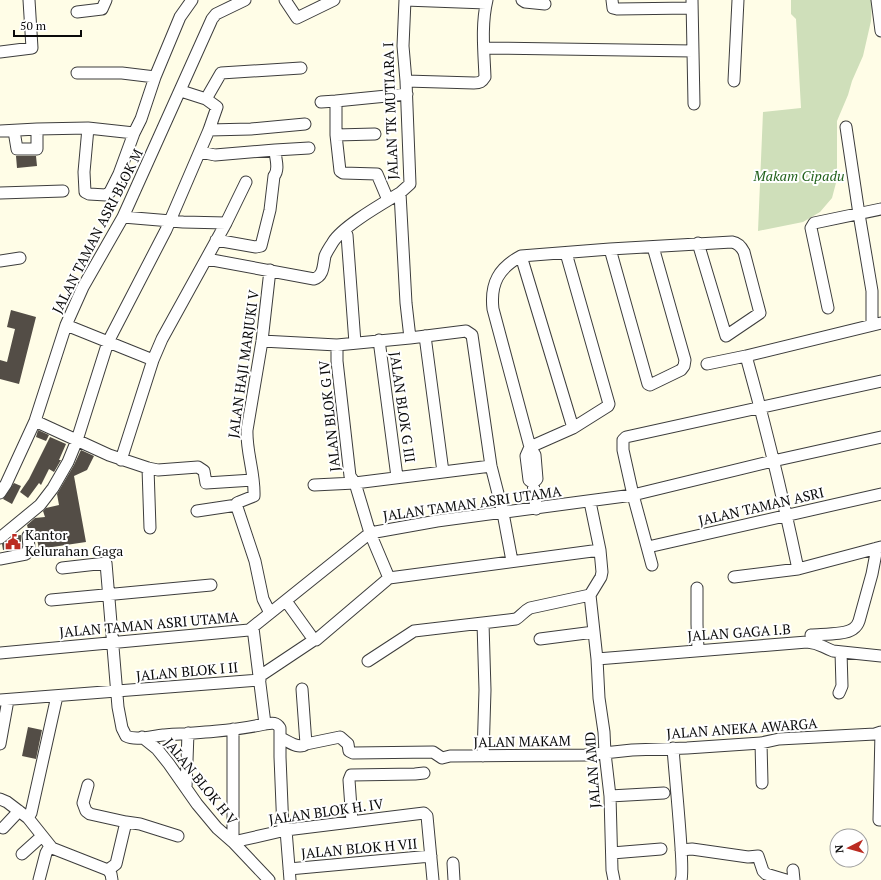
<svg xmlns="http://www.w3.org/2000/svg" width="881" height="880" viewBox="0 0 881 880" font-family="'PT Serif',serif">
<rect width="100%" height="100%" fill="#fffde7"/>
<!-- cemetery -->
<path fill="#cfdfba" d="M791,0H872L871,21L863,56L852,81L848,95L837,121V179L832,198L820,212L803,222L758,231L763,112L801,108L796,19L791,14Z"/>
<!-- building -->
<path fill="#534d46" d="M16,156H36L37,166L17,168Z
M11,310L36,317L19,384L0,379V360L7,362L15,329L7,327Z
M38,430L49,435L46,441L36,437Z
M50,437L66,444L59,460H61L54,472L49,469L41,485L39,483L28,498L20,492L29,479Z
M81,450L94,456L87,470L74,476L86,542L39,549L36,534H34L31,530L28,529L27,525L35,518L45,517L43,511L46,508L59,505L57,494L74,465Z
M14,483L21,486L12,504L3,499Z
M21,535V547L3,550L2,544L13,536Z
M28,727L42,730L36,759L22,756Z"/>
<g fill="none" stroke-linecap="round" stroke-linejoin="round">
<defs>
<path id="minor" d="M285,0L297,18L334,0
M405,0L403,46L406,81L410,184L400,193L406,303L410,338
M405,0L486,3
M522,0L525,2L545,4
M612,0L613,8L617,9L691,8
M692,0L694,104
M877,0L881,31
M77,12L102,9L106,0
M484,48L693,51
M0,52L32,48L29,0
M77,73H122L155,77
M406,81L474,83C480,83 482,82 485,77C484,52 481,25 487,0
M734,81L738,0
M206,99L221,73L301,68
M321,102L336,101
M846,127L859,214L872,291V321
M88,128L84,172L85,192L89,194L106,195L110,192L119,174L134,133L141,119L155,77L180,17L192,0
M209,130L251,129L305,124
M0,131L37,129L88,128L134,133
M14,131L17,149H37V129
M336,135L375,134
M200,152L215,155L275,150L309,148
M0,193L63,191
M388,200L377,174L343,173L340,171L336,135V101L407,94
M123,217L183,222L226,223
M347,235L355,343
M216,240L256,247L261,246L270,210L274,176C280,169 275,158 275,150
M610,249L648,384L650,385L681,370L684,366L685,360L653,247
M521,256L573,428
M207,259L314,279C324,276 323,265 325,256C327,251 330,247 333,242C343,226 382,204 400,193
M0,261L20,258
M828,308L811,228L814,223L881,209
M66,325L153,360
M425,336L443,472
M379,340L397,477
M262,341L337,345L410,338L466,331L472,335L491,466L503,513L512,561
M337,345V361L350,476L355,483L370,533L389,578
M746,356C766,427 783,498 798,569
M707,364L746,356L881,323
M35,421L109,455L148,468L158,470L198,467L204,471L206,483L253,480
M121,460L153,360L162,339L226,223L246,182
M148,468L150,528
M533,483L537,479L535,455L530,447L493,309C490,283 499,268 521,256L610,249L732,242C738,243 741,246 744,252L760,313L726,336L698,243
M314,485L355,483L491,466
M0,493L6,484L35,421L66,325L83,287L123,217L212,19L216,14L245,0
M590,502L600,550L602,572L601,577L590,595L597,659L599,698L604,732L605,753L610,796L612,870L614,880
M536,509L533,483L529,480L526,456L530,447L573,428L608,406L609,404L566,253
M197,511L237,505
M0,538L40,505L53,488L68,462L77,440L108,342L166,230L209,130L217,107L206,99L181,91
M648,547L881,494
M0,559L26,554L29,547L28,536
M652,565L633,495L623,450V440L626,437L881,381
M62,568L106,563L118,707L122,728L126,736C136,741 152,736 163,735C197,733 232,731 265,724
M734,577L798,569L881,547
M389,578L600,550
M697,588V624L698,650
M51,600L211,585
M286,601L314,640H316L389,578
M270,613L263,599L255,561L237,507V503L239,502L254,496C255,473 246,452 247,430L262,341L270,270
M483,623L485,690L483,756
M253,628L265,724C272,723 276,722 280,728V757L283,830
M811,635C822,634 845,635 853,629C856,627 858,624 859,621L872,574L877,548
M540,639L594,632
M0,653L249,630L370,533L437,521L633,495L773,461L881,437
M597,659L807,642C820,643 822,647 833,651L881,656
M368,661L414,631L516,619C521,616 524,611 530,608L590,595
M259,674H263L314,640
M839,693L842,686L841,652
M0,700L260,680
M233,729V842L286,830L424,813L427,816L433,880
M881,732L879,820H881
M142,737L157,749L169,764L197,804L217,828L233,842L269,880
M281,738C288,741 298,750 306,744L302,689
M761,743L762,783
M0,744L8,700
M306,744L340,737L348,744L349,751L353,753L433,752L442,758L450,756L585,755L632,750L687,748L761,743L779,739L875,734L881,732
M673,748C674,766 685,872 681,880
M88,785L83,803L86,811L90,814L126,822
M186,788L188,733
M610,796L664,793
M0,799L7,802L28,818L52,848L108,870L111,874L112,880
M28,818L31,813L57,696
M352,822L349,780L351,775L415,774L424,773
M3,828L19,811
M286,830L290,880
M681,850L692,849L748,857L758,856L763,871L766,874L786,880
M612,853L661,849
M22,854L42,836
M453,863L454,880
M289,869L431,856
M108,870L116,864L126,822L140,824L178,836
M793,870L794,880
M39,880L46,853L50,846"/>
</defs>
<!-- minor casing -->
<use href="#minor" stroke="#3d3d3d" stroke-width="13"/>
<!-- minor -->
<use href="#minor" stroke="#fff" stroke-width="11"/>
</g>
<!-- icons -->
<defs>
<symbol id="civic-bare" viewBox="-9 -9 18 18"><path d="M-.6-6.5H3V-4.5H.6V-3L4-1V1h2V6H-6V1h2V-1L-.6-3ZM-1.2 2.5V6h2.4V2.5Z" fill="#bb2b21" stroke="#fff" stroke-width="2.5" paint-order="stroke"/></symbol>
</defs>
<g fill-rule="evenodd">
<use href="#civic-bare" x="2" y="531" width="22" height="22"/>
</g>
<g text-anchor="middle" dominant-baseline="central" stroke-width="4" stroke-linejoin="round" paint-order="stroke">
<!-- street labels -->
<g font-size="14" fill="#0a0a0a" stroke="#fff">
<text transform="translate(390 111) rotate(-92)">JALAN TK MUTIARA I</text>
<text transform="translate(97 231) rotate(-63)">JALAN TAMAN ASRI BLOK M</text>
<text transform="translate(243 364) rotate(-82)">JALAN HAJI MARJUKI V</text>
<text transform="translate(403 407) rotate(82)">JALAN BLOK G III</text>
<text transform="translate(329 416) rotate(-96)">JALAN BLOK G IV</text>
<text transform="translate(472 503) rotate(-8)">JALAN TAMAN ASRI UTAMA</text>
<text transform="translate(761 506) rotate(-13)">JALAN TAMAN ASRI</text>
<text transform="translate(149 624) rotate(-5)">JALAN TAMAN ASRI UTAMA</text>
<text transform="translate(739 632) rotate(-4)">JALAN GAGA I.B</text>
<text transform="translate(187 671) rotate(-5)">JALAN BLOK I II</text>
<text transform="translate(742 728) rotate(-4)">JALAN ANEKA AWARGA</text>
<text transform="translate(522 741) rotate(-1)">JALAN MAKAM</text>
<text transform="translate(592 770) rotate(-94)">JALAN AMD</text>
<text transform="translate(201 781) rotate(51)">JALAN BLOK H V</text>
<text transform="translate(326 811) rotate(-8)">JALAN BLOK H. IV</text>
<text transform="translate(359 848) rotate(-5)">JALAN BLOK H VII</text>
</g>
<!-- park labels -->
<g font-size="14" font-style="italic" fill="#21611b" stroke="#fff">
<text x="799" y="175">Makam Cipadu</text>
</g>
<!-- poi labels -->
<g font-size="14" fill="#0a0a0a" stroke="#fff" text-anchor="start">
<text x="25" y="534">Kantor<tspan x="25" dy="16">Kelurahan Gaga</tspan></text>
</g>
</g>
<!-- north arrow -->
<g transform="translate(849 848) rotate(264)"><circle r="19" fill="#ffffff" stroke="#9d9d9d"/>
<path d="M0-3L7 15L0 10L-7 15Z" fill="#bb2b21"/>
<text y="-6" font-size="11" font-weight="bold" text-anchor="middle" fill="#0a0a0a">N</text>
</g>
<!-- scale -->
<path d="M14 30v6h67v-6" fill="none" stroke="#0a0a0a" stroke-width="2"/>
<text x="20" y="30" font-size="12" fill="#0a0a0a" stroke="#ffffff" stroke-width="3" paint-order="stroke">50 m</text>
</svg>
